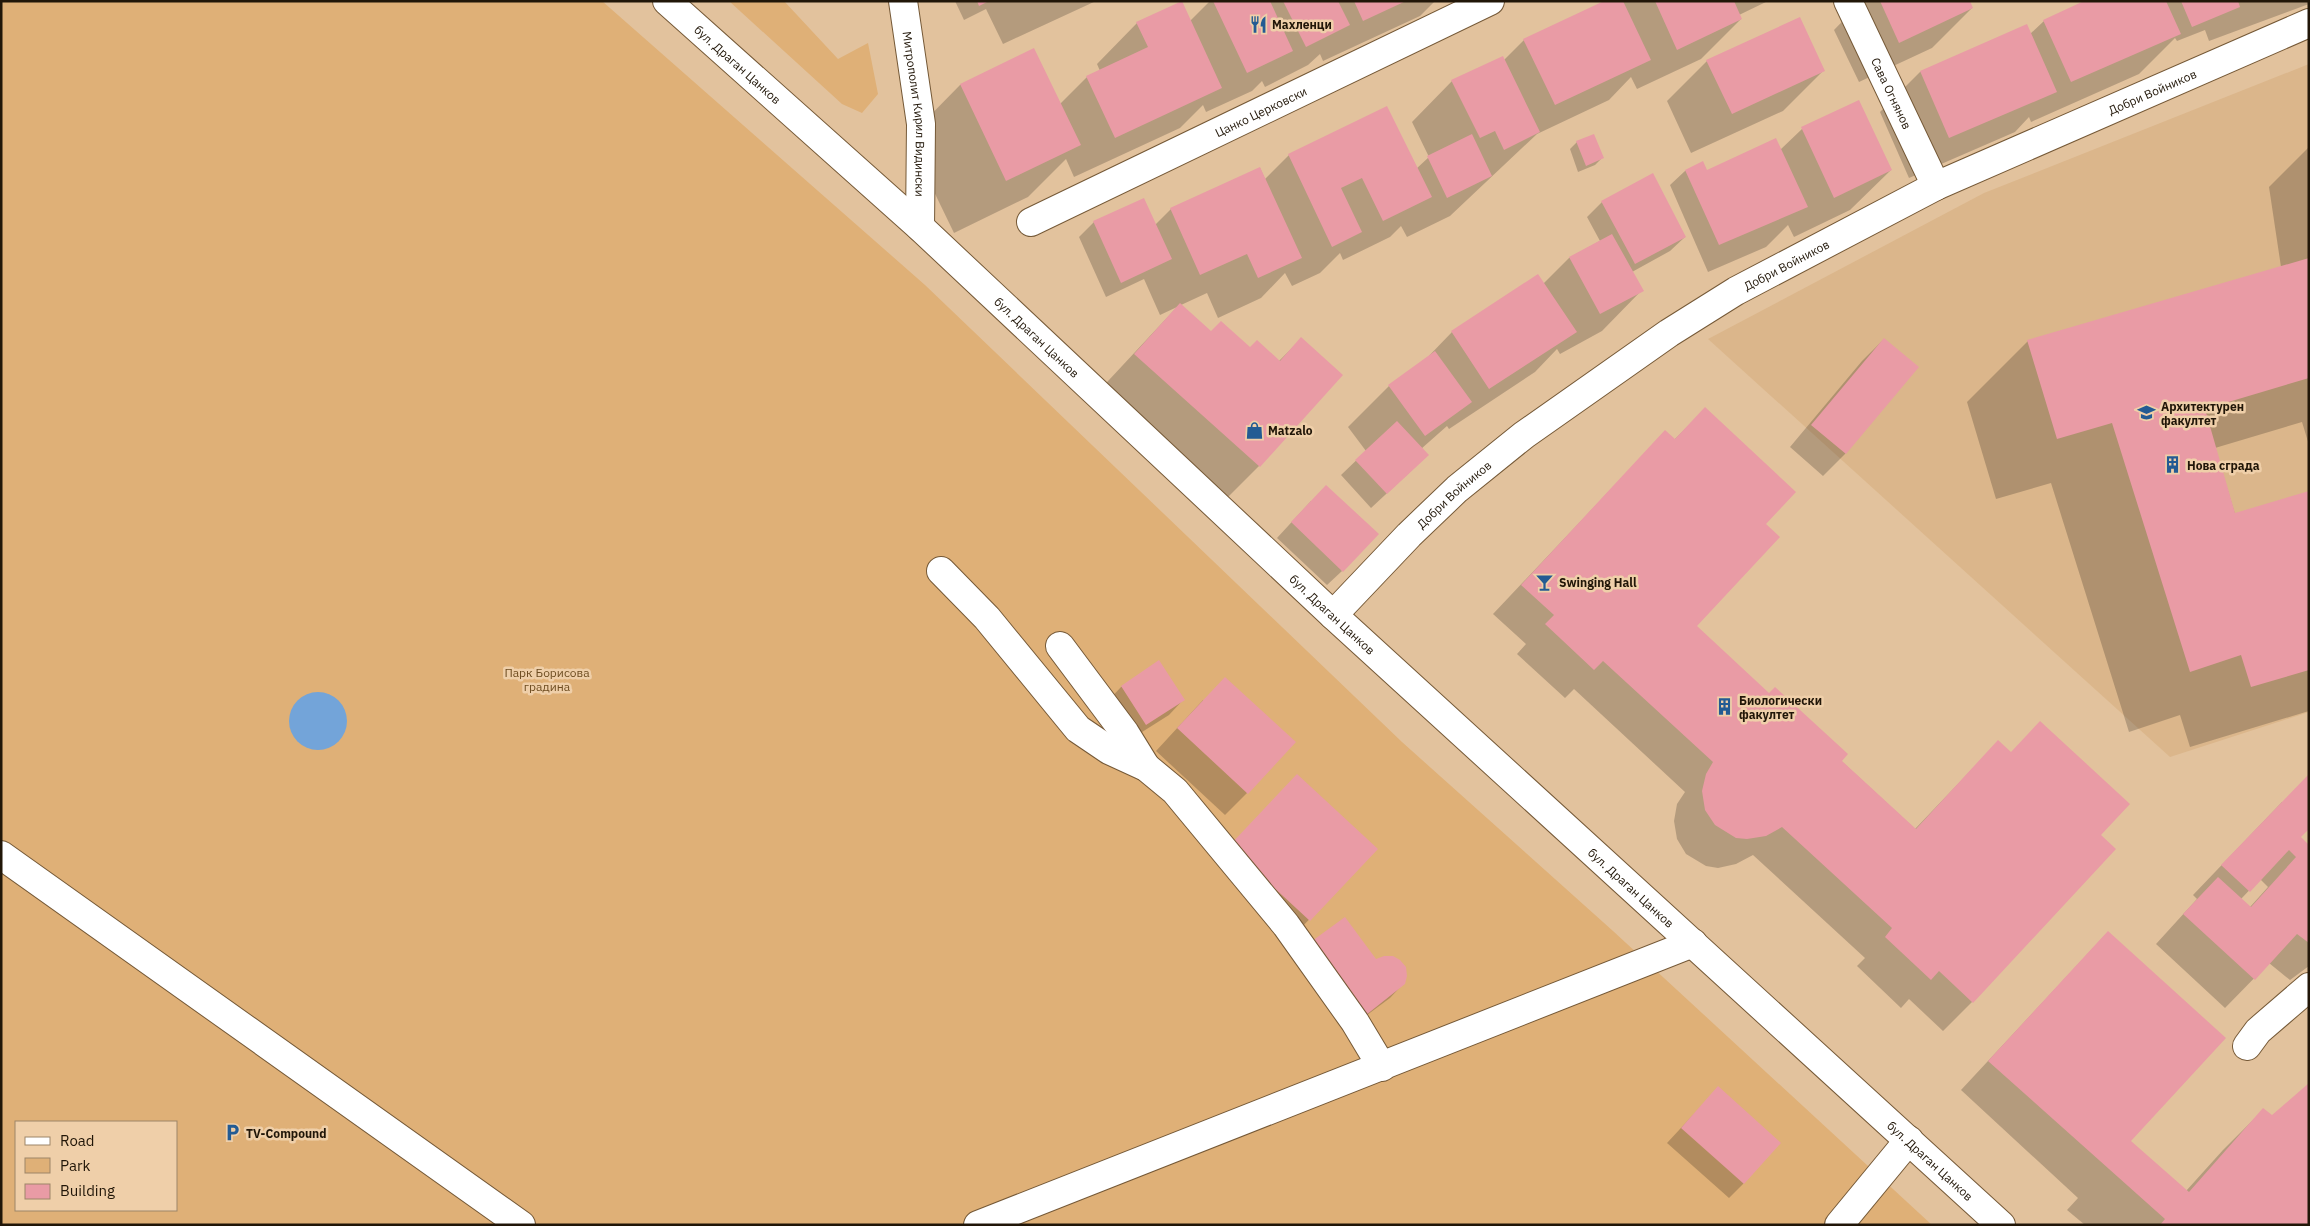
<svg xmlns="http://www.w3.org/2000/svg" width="2310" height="1226" viewBox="0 0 2310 1226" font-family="'IBM Plex Sans',sans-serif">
<rect width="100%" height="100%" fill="#e2c29d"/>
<!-- built -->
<path fill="#dbb68b" d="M2309,64V712L2170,757L1708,339L1984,193Z"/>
<!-- green -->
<path fill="#dfb077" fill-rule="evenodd" d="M1,1H602L925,285L1402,742L1613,931L1932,1225H1ZM16,1122H176V1210H16Z
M729,1H784L838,59L868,43L878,94L862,113L842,104Z"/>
<!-- water -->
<path fill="#73a4d9" d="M289 721a29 29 0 1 1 58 0a29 29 0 1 1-58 0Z"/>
<!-- shadow -->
<path fill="#0003" fill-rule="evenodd" d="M955,1H1096L1003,44L986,9L964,20Z
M1210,1H1435L1420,16L1323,61L1320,54L1308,65L1265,87L1262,81L1252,91L1206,112L1203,105L1180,128L1074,177L1066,159L1028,197L954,233L908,138L960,85L1034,50L1060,104L1087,77L1100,71L1097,64L1137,23L1190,21Z
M1624,1H1768L1739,15L1741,19L1701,59L1637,89L1631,77L1609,100L1537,134L1450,216L1407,237L1401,226L1390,237L1343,260L1340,253L1320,273L1292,286L1285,273L1261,298L1218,318L1207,293L1181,305L1211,332L1279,361L1301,339L1259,466L1219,506L1095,395L1177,307L1160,315L1144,279L1106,297L1079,237L1094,222L1155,225L1171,209L1260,168L1265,179L1289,155L1416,169L1429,157L1412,122L1452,81L1504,60L1524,40Z
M1862,1H1969L1972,8L1932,48L1859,82L1834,30Z
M2088,1H2309V4L2209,41L2205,30L2177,41L2175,38L2139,74L2031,122L2029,117L2015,132L1909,178L1880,112L1920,72L2026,26L2030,34L2044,21Z
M1707,61L1824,70L1783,111L1691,153L1667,101Z
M1858,102L1891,170L1850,210L1794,237L1788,225L1766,247L1708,272L1670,185L1685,171L1702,163L1706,171L1780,150L1802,129Z
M1577,142L1602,158L1595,165L1578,172L1570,149Z
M2309,147V445L2302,422L2215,448L2235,514L2309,492V711L2190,747L2180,715L2129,732L2051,483L1996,499L1967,402L2028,341L2281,267L2269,187Z
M1602,202L1685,237L1670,251L1632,272L1642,290L1602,331L1560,354L1557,349L1535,372L1449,429L1447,426L1421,449L1412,470L1371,508L1341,475L1366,451L1348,427L1389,386L1423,362L1452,332L1543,284L1569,258L1600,241L1587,217Z
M1884,339L1917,368L1845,454L1823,476L1790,447L1862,361Z
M1705,409L1764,524L1695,626L1915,829L1998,742L2099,835L1972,1002L1943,1031L1909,999L1901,1008L1857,966L1865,958L1753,855L1736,864L1718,868L1706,866L1686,854L1677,839L1674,821L1677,804L1685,792L1574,689L1565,698L1517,654L1526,644L1493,614L1665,432L1674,440Z
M1311,501L1342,571L1327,585L1277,538Z
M1159,662L1183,700L1169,715L1131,739L1107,702L1121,687Z
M1203,700L1247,793L1225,815L1156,751Z
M2282,802L2299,837L2307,845L2309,843V966L2290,980L2269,963L2225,1008L2156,944L2197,899L2193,895ZM2260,879L2268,887L2250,907L2241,899Z
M1376,849L1302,927L1223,854Z
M2108,932L2130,1142L2186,1191L2223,1150L2263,1110L2272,1117L2309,1225H2085L2067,1210L2078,1198L1961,1090Z
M1375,961L1404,983L1390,998L1359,1021Z
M1704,1103L1744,1183L1729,1198L1667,1143Z"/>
<!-- building -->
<path fill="#e99ba5" d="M977,1H989L979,6Z
M1182,1L1222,88L1115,138L1086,76L1148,47L1136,22Z
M1213,1H1270L1293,51L1247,73Z
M1283,1H1338L1350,25L1306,47Z
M1354,1H1406L1363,21Z
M1604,1H1623L1651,60L1555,105L1523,39Z
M1655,1H1734L1742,19L1677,50Z
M1880,1H1970L1973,8L1899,43Z
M2084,1H2166L2181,34L2071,82L2043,20Z
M2181,1H2238L2240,7L2192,27Z
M1800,17L1825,71L1732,114L1706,60Z
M2027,24L2057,92L1949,138L1920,71Z
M1034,48L1081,145L1006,181L960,84Z
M1503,56L1540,132L1504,150L1495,131L1480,138L1451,80Z
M1859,100L1892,170L1834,198L1801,127Z
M1387,106L1432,197L1383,221L1362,178L1341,188L1362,232L1332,247L1288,154Z
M1472,134L1492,176L1447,198L1427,156Z
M1594,134L1604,158L1586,166L1576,141Z
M1776,138L1808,207L1719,245L1685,170L1703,161L1707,170Z
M1260,167L1302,258L1258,278L1247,254L1200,275L1170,208Z
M1653,173L1686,237L1635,264L1601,201Z
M1144,198L1172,259L1121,283L1093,221Z
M1612,234L1644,291L1600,314L1569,257Z
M2309,258V378L2205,409L2235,513L2309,491V670L2251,687L2241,655L2190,672L2112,423L2057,439L2027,340Z
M1538,274L1577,332L1489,389L1451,331Z
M1180,303L1211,331L1221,321L1250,347L1257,340L1280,361L1301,337L1343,375L1260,467L1134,354Z
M1884,338L1919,367L1846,454L1811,425Z
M1435,351L1472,402L1425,436L1388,385Z
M1705,407L1796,492L1766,524L1780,537L1697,626L1769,693L1775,687L1848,754L1842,761L1916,829L1998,740L2011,752L2040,721L2130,804L2101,835L2116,849L1973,1003L1939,971L1931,980L1885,937L1892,928L1782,827L1766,836L1747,839L1736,838L1715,825L1705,810L1702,791L1706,774L1713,762L1603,661L1594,670L1545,624L1554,615L1521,585L1665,430L1675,439Z
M1397,421L1429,455L1387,494L1355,460Z
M1326,485L1379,534L1343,572L1291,522Z
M1159,660L1185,700L1146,725L1121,686Z
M1225,677L1296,742L1248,794L1177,728Z
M1297,774L1378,849L1310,921L1229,846Z
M2309,774V829L2301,837L2309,845V943L2297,934L2255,980L2183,914L2218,877L2251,907L2296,857L2289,850L2250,892L2221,865Z
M1345,917L1376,959L1384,956H1393L1400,960L1406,967L1407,976L1405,984L1366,1015L1312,941Z
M2108,931L2226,1038L2131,1141L2189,1192L2263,1108L2272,1115L2309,1083V1225H2160L2165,1219L1988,1061Z
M1718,1086L1781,1143L1744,1184L1681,1128Z"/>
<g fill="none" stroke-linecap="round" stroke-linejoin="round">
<defs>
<g id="minor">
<path id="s1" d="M667,1L920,227L1333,615L2001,1225"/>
<path id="s2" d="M903,1L921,124L920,227"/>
<path id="s3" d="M1848,1L1936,186"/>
<path id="s4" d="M1031,222L1490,1"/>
<path d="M941,571L987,618L1078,729L1109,750L1146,767L1175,791L1286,925L1355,1022L1382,1067"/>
<path id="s5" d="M1333,615L1409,535L1457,489L1524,435L1669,333L1736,291L1936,186L2309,23"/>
<path d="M1060,646L1125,733L1146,767"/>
<path d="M1,855L521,1225"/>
<path d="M2247,1046L2258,1031L2309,987"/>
<path d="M978,1225L1693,943"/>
<path d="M1839,1225L1909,1140"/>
</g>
</defs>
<!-- minor casing -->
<use href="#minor" stroke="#755937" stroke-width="30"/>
<!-- minor -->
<use href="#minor" stroke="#fff" stroke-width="28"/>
</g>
<!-- icons -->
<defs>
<symbol id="restaurant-bare" viewBox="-9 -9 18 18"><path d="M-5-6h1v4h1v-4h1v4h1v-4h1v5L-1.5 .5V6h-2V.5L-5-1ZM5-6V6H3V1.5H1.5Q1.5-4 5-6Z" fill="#235b93" stroke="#efcfa9" stroke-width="2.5" paint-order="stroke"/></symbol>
<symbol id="university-bare" viewBox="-9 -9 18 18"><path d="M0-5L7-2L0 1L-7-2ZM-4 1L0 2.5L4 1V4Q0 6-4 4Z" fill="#235b93" stroke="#efcfa9" stroke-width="2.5" paint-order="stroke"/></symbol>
<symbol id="shop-bare" viewBox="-9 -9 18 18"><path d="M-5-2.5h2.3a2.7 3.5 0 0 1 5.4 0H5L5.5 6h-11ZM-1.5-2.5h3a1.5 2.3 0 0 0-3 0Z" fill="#235b93" stroke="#efcfa9" stroke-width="2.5" paint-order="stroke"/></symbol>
<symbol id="building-bare" viewBox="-9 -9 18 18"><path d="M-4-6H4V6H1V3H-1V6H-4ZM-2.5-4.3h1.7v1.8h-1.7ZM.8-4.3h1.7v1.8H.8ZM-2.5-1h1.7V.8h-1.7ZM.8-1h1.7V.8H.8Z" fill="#235b93" stroke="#efcfa9" stroke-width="2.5" paint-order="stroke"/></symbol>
<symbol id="bar-bare" viewBox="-9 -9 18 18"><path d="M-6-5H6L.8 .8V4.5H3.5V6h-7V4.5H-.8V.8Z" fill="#235b93" stroke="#efcfa9" stroke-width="2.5" paint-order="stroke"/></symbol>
<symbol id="parking-bare" viewBox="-9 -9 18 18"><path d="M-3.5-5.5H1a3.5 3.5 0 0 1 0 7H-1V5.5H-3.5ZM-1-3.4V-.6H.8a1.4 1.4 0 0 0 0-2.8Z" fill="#235b93" stroke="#efcfa9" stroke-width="2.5" paint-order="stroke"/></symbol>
</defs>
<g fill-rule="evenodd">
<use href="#restaurant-bare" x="1246" y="12" width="25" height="25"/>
<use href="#university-bare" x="2134" y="400" width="25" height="25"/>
<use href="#shop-bare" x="1242" y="418" width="25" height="25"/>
<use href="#building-bare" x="2160" y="452" width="25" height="25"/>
<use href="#bar-bare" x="1532" y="570" width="25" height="25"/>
<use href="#building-bare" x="1712" y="694" width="25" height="25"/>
<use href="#parking-bare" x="220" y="1120" width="25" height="25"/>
</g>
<g text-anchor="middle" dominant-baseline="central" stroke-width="5" stroke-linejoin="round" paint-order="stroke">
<!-- poi labels -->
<g font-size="12" font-weight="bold" fill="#211608" stroke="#efcfa9" text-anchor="start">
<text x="1272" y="24">Махленци</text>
<text x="2161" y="406">Архитектурен<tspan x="2161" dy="14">факултет</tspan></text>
<text x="1268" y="430">Matzalo</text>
<text x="2187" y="465">Нова сграда</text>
<text x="1559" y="582">Swinging Hall</text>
<text x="1739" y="700">Биологически<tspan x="1739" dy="14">факултет</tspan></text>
<text x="246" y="1133">TV-Compound</text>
</g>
<!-- street labels -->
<g font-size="12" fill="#211608" stroke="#efcfa9">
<text stroke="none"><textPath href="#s1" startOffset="95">бул. Драган Цанков</textPath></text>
<text stroke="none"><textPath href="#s5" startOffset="981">Добри Войников</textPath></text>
<text stroke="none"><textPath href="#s3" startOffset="102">Сава Огнянов</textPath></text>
<text stroke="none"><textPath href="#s4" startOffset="255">Цанко Церковски</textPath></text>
<text stroke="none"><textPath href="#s2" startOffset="114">Митрополит Кирил Видински</textPath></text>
<text stroke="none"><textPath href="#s5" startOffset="576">Добри Войников</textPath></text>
<text stroke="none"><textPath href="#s1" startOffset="500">бул. Драган Цанков</textPath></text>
<text stroke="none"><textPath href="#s5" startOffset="171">Добри Войников</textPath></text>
<text stroke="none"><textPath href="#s1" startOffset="905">бул. Драган Цанков</textPath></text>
<text stroke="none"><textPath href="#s1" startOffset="1310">бул. Драган Цанков</textPath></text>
<text stroke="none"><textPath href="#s1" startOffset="1715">бул. Драган Цанков</textPath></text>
</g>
<!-- park labels -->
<g font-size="12" fill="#6d4c20" stroke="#efcfa9">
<text x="547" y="672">Парк Борисова<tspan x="547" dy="14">градина</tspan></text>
</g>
</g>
<!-- border -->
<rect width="2310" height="1226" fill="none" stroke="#211608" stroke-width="5"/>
<!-- legend -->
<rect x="15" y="1121" width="162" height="90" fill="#efcfa9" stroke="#9d8569"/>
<rect x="25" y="1137" width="25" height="8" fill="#ffffff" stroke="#9d8569"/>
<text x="60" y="1146" font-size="15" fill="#211608">Road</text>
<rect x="25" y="1158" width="25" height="15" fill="#dfb077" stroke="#9d8569"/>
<text x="60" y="1171" font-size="15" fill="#211608">Park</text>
<rect x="25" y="1184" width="25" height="15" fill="#e99ba5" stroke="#9d8569"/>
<text x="60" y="1196" font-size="15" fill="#211608">Building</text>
</svg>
